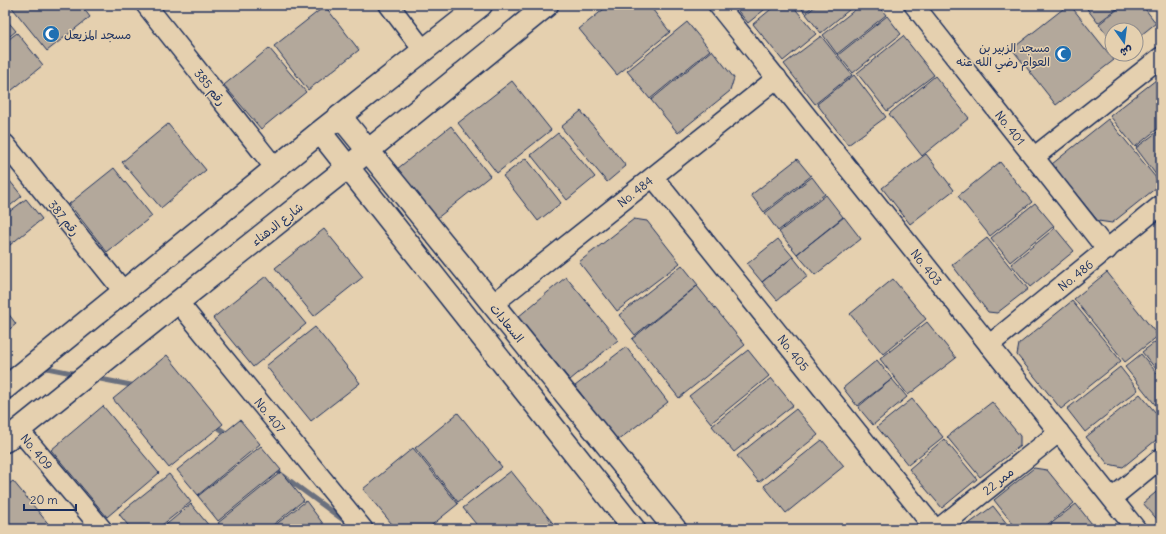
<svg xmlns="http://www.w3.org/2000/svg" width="1166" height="534" viewBox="0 0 1166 534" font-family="Delius,'Playpen Sans Arabic',sans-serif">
<rect width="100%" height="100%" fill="#e5d0af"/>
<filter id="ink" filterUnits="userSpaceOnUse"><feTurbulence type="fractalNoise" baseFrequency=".025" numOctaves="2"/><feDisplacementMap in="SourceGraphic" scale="8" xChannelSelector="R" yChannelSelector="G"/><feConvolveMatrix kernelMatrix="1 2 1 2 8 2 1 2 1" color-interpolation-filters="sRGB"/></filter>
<g filter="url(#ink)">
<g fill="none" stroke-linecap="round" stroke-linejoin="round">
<!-- stream -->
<path stroke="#6b6f7e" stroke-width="5" d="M42,367L77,374
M95,378L136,386
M213,424L229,435
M274,469L350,525"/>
</g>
<!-- building -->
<path fill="#b3a89b" stroke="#1b2f5e" d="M10,5H81L90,17L47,51Z
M609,5H649L670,32L617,75L579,29Z
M733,5H770L748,23Z
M776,5H792L816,34L783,61L753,24Z
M799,5H814L805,13Z
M817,5H855L821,33L806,14Z
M861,5H878L886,15L837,54L823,35Z
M1068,5H1070L1114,60L1056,105L1012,49Z
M1084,5H1122L1098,23Z
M1123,5H1142L1156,23L1136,39V30H1112V41L1099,24Z
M325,6L359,50L308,90L274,46Z
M887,16L901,34L853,73L838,55Z
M5,18L16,31L5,40Z
M687,22L710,50L650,99L627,71Z
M17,33L43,65L6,95L5,93V42Z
M821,36L852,75L815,104L784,64Z
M903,36L934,75L887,111L857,73Z
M269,48L306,92L261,129L224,85Z
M712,50L734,78L730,91L678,133L651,100Z
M854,75L886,117L848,145L817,104Z
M935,76L969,118L922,156L889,114Z
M1161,76V126L1135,147L1110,116Z
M512,81L551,130L497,173L458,123Z
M581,111L626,166L607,182L561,127Z
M1108,119L1161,184L1112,223L1098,221L1052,164Z
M168,124L206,170L161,208L122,162Z
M451,126L490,176L436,219L397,169Z
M1161,129V179L1160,180L1136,148Z
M558,133L595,177L567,200L531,155Z
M926,154L954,190L910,224L882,188Z
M526,158L561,203L538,221L503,176Z
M797,159L811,176L764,212L751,195Z
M1000,162L1032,202L990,236L958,196Z
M114,168L152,216L107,252L69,204Z
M5,175L22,196L5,210Z
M812,177L825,194L778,231L765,213Z
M826,195L843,217L797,254L779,232Z
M26,199L42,219L5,249V215Z
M1035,203L1054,226L1010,262L991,238Z
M844,217L861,239L815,275L797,254Z
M634,219L647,221L680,263L617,311L579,262Z
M1055,228L1074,251L1030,287L1011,264Z
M324,229L363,277L314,316L275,268Z
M987,238L1028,289L997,313L988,312L952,265Z
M778,239L793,257L762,282L747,264Z
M793,257L808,276L777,300L762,282Z
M682,265L698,285L635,335L619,315Z
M1107,272L1158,336L1125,362L1074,299Z
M266,276L306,324L253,367L213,318Z
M566,277L618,340L570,380L518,317Z
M893,279L926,319L883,354L850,314Z
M697,286L745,345L679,398L632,339Z
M1072,301L1121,361L1061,409L1017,355L1019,344Z
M5,309L16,324L5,333Z
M927,322L956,358L908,395L880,359Z
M315,327L360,383L311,421L266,366Z
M1159,339L1161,341V375L1142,352Z
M626,347L668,402L617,441L575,386Z
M748,350L769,376L711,423L689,396Z
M1141,354L1161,378V412L1125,367Z
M167,355L223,424L169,468L113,399Z
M877,360L892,379L857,406L843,388Z
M1120,367L1138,390L1085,432L1067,409Z
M771,378L793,405L734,452L712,426Z
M892,379L907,397L873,425L858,407Z
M1140,394L1161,419V436L1123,467L1108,464L1086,437Z
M912,399L943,437L908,465L877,427Z
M992,402L1020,436V446L980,477L947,437Z
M103,406L159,473L107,517L51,450Z
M796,409L818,435L759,482L737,456Z
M458,413L502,467L458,502L415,448Z
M240,420L260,444L198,495L177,470Z
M944,439L977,479L942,508L909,469Z
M822,440L844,466L786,513L764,486Z
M261,446L281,470L218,521L198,496Z
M413,448L458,504L427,529H396L363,489Z
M1034,468L1047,470L1074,503L1042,529H1017L994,500Z
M511,471L556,527L554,529H480L463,508Z
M281,472L304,500L268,529H223L218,523Z
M169,474L191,502L157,529H131L119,514Z
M13,481L51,527L49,529H5V487Z
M1161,488V524L1143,503Z
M306,501L327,529H270Z
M191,504L210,527L208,529H161Z
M1076,504L1096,529H1044Z
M993,506L1011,529H962Z"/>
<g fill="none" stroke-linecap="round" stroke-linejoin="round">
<defs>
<g id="minor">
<path d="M146,5L275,168"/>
<path d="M389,5L424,51"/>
<path id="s1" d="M718,5L1136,529"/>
<path id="s2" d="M914,5L1107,250"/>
<path d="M5,144L124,292"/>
<path d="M1034,157L1161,57"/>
<path id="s3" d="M653,177L935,529"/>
<path id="s4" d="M178,302L363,529"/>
<path id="s5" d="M493,304L777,78"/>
<path id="s6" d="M989,345L1161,205"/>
<path id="s7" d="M19,430L102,529"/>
<path d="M1112,498L1161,458"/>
<path d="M938,529L1059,432"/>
</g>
<path id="tertiary" d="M340,116L675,529
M320,132L634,529
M5,388L320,132L481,5
M5,441L178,302L348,167L547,5"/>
</defs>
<!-- minor casing -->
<use href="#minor" stroke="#1b2f5e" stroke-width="22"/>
<!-- tertiary casing -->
<use href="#tertiary" stroke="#1b2f5e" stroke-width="25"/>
<!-- minor -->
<use href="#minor" stroke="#e5d0af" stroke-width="19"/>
<!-- tertiary -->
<use href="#tertiary" stroke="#e5d0af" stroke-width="22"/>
</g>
</g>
<!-- icons -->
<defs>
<symbol id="mosque-disc" viewBox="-11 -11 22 22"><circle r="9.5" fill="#1f6fb2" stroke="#e5d0af"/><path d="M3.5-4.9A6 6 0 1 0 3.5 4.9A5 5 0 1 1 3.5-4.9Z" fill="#fff"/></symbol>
</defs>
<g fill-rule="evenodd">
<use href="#mosque-disc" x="41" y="24" width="20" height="20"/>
<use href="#mosque-disc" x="1053" y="44" width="20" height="20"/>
</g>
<g text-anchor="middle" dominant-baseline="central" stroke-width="3" stroke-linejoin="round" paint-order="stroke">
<!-- poi labels -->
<g font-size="12" fill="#1b2f5e" stroke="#e5d0af" text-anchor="start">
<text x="64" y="34">مسجد المزيعل</text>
<text x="1050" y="47" text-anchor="end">مسجد الزبير بن<tspan x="1050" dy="14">العوام رضي الله عنه</tspan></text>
</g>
<!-- street labels -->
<g font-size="12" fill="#1b2f5e" stroke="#e5d0af">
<text transform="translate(210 87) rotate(52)">رقم 385</text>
<text stroke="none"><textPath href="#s2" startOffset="156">No. 401</textPath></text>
<text stroke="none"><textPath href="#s5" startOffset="181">No. 484</textPath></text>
<text transform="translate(64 218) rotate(51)">رقم 387</text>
<text transform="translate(277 224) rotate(-38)">شارع الدهناء</text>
<text stroke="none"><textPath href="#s1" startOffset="335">No. 403</textPath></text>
<text stroke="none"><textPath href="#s6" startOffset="111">No. 486</textPath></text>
<text transform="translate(507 323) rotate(51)">السعادات</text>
<text stroke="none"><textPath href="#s3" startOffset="225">No. 405</textPath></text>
<text stroke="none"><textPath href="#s4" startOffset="146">No. 407</textPath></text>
<text stroke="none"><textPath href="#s7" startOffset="28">No. 409</textPath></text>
<text transform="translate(998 481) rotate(-39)">ممر 22</text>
</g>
</g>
<!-- margin -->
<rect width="1166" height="534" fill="none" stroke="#e5d0af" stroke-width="20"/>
<rect x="10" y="10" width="1146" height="514" fill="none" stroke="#1b2f5e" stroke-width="1.5" filter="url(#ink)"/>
<!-- north arrow -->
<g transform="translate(1124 42) rotate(166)"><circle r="19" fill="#e5d0af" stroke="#94908f"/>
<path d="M0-3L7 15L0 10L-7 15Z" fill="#1f6fb2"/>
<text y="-6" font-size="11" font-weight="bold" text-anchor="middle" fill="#1b2f5e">ش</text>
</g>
<!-- scale -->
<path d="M24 504v6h52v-6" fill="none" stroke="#1b2f5e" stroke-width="2"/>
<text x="30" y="504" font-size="12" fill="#1b2f5e" stroke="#e5d0af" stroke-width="3" paint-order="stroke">20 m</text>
</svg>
